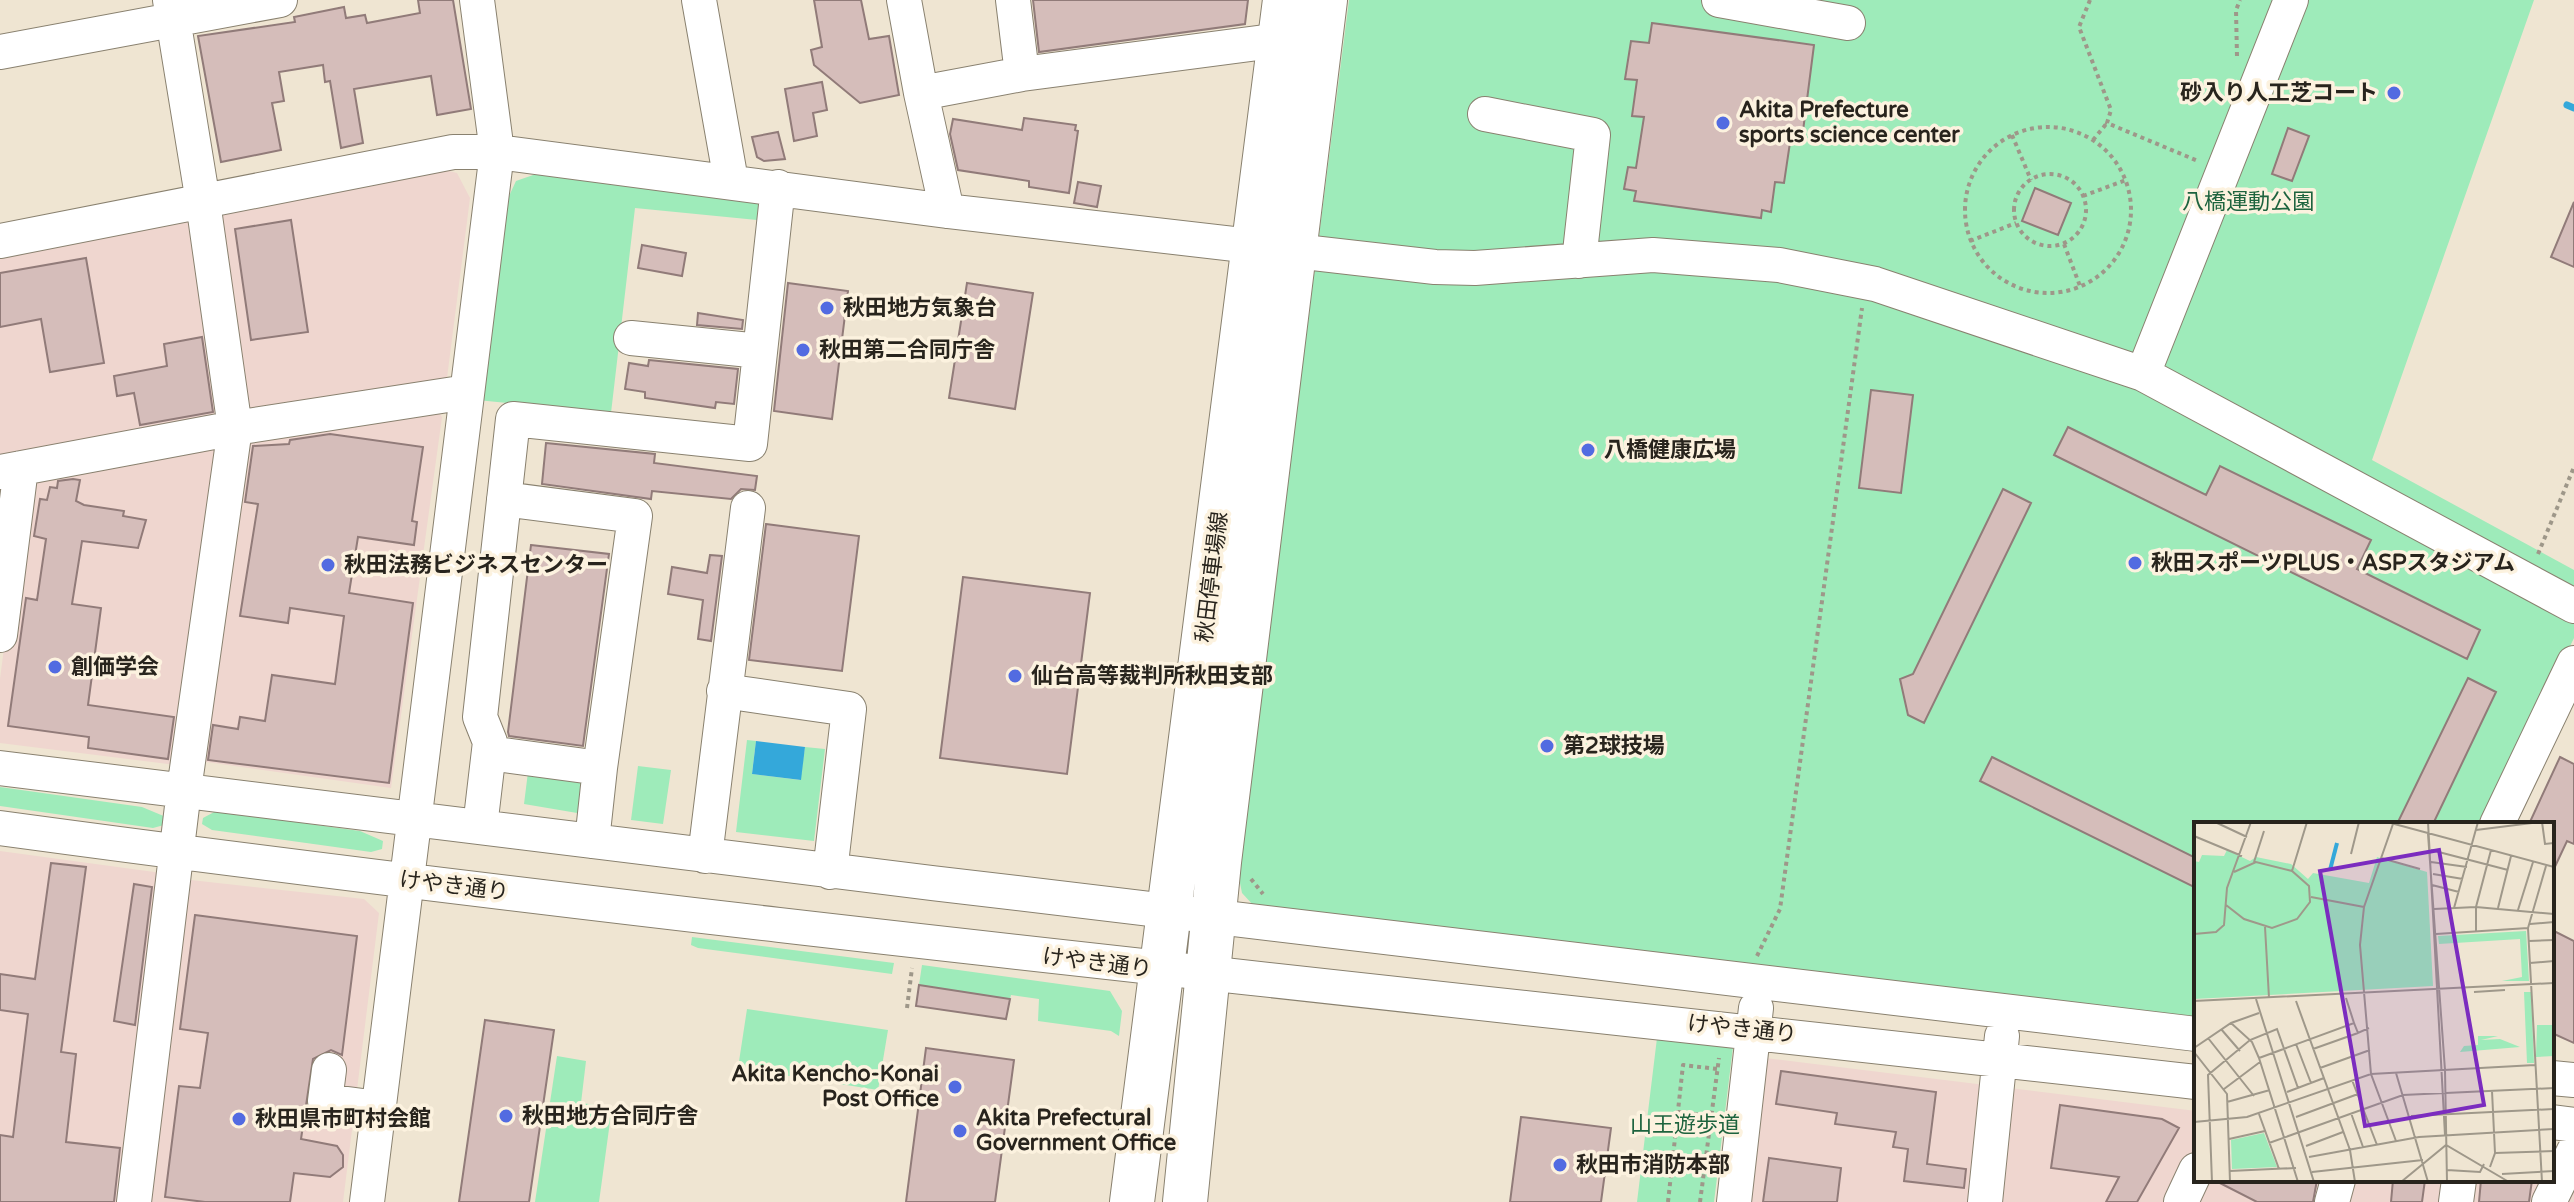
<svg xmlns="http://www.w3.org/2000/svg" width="2574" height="1202" viewBox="0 0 2574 1202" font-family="'Varela Round','Noto Sans JP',sans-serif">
<rect width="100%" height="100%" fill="#efe5d2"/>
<!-- commercial -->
<path fill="#efd6cf" d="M445,170L457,173L470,198L447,378L438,388L257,419L241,406L217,215Z
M192,221L228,418L0,464V257Z
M434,406L442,417L391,788L192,760L241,446L259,431Z
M212,440L222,451L176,765L0,743V679L26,478Z
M0,851L169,874L127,1202H0Z
M182,879L364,899L379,913L343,1202H143Z
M1765,1058L2196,1111V1180H2552V1150L2574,1153V1202H1747Z"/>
<!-- green -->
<path fill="#9eebba" d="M1349,0H2534L2372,460L2574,570V638L2484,824H2196V1021L1254,906L1242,893L1238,873Z
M536,174L759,199L757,220L635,208L611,413L477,400L504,207L516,181Z
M747,740L756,741L752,774L800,780L805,747L825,749L814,841L736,832Z
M638,766L671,770L663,824L631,820Z
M528,772L593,780L589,815L524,804Z
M0,787L142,807L166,817L164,825L153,828L0,806Z
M216,811L360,831L383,841L382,849L371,852L212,830L202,824L203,818Z
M692,937L894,963L892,974L698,948L691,945Z
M922,965L1110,991L1122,1011L1119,1036L1111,1031L1038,1021L1039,999L1011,995L1010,999L919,985Z
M747,1009L888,1030L878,1090L738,1068Z
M1657,1038L1733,1047L1714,1202H1637Z
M557,1056L586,1061L581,1103L612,1107L599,1202H535Z"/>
<!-- water -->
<path fill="#34a8da" d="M756,741L805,747L801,780L752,774Z"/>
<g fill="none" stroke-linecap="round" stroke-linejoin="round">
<!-- stream -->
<path stroke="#34a8da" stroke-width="7" d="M2567,105L2574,108"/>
</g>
<!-- building -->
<path fill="#d5bdba" stroke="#917b79" stroke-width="2" d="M418,0H453L471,109L437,115L431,76L354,89L363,143L341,148L330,81L325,82L323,65L279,72L284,101L272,103L281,150L221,162L198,36L295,22L294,17L344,7L346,18L365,15L367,23L420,13Z
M814,0H861L869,39L889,36L899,95L860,103L814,65L811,50L822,47Z
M1033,0H1248L1245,24L1039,52Z
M1652,23L1814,45L1803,131L1792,129L1784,183L1775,182L1771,212L1762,210L1761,218L1634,201L1636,191L1624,189L1628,167L1636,168L1644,117L1632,116L1637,80L1625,79L1631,41L1649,43Z
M822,82L827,110L813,113L817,136L794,141L785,89Z
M1024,118L1076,125L1075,130L1078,131L1069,193L1029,187V181L958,170L950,134L953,119L1022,130Z
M2288,128L2309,136L2292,181L2272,174Z
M778,132L785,159L764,161L757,157L752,137Z
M1078,182L1101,186L1097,207L1074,203Z
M2035,188L2071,203L2058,235L2022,221Z
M2574,202V267L2551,257Z
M291,220L308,332L251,340L235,229Z
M642,245L686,253L682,276L638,268Z
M86,258L104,363L50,372L41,319L0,327V273Z
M788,283L848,291L832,419L774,411Z
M967,283L1033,293L1015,409L949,398Z
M698,313L743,320L742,329L697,325Z
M202,337L213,412L140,425L134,393L117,396L114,376L167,366L164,344Z
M649,360L738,369L734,404L716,402L715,408L645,398V392L625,389L629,363L648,366Z
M1871,390L1913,395L1901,493L1859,488Z
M2068,427L2206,495L2220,466L2371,540L2357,569L2480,630L2467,659L2054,455Z
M330,434L423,447L412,521L417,522L414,545L358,537L349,593L413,603L389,783L208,760L213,725L238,729L240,717L265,721L272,675L335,684L344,616L290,608L288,623L240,616L258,504L245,502L253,446L289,444L290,440Z
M546,443L655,454L654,463L757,476L755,490L741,489L731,499L652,491L651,499L542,484Z
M73,479L80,480L76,501L84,505L124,511L123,516L146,520L138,548L82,541L72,604L101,608L88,705L174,717L168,759L88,748L89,737L8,726L26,598L37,600L46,539L34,536L40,499L47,500L50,487L57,488L58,481Z
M2003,489L2031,503L1924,723L1908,715L1900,679L1913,674Z
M766,524L859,536L842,671L749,660Z
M531,545L609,554L583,746L509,736L508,732Z
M710,555L722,556L711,641L698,639L703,600L668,594L672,567L707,573Z
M963,577L1090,593L1067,774L940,758Z
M2468,678L2496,692L2433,824H2397Z
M1992,757L2196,858V888L1980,781Z
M2560,757L2574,764V844L2567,841L2552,873V824H2529Z
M51,863L86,867L61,1052L76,1054L66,1142L120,1148L114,1202H0V1135L13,1137L28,1014L0,1010V974L35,979Z
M134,884L152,887L135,1025L114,1021Z
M195,915L357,936L342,1055L331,1050L313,1059L301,1139L337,1146L343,1155V1167L330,1177L294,1173L290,1202H205L165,1197L179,1086L200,1088L208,1033L180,1029Z
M2552,930L2574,941V1043L2552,1033Z
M919,985L1010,999L1006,1019L916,1006Z
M485,1020L554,1030L529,1202H459Z
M926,1048L1014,1060L995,1202H906Z
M1781,1071L1936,1092L1927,1164L1966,1169L1964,1188L1904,1181L1908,1149L1893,1147L1896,1132L1835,1124L1837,1113L1776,1104Z
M2060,1105L2162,1119L2179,1128L2137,1202H2106L2119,1177L2051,1168Z
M1521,1117L1611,1128L1601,1202H1510Z
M1769,1158L1841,1168L1837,1202H1763Z
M2214,1180H2317L2313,1202H2257Z
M2393,1180H2425L2422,1202H2391Z
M2481,1180H2532L2529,1202H2479Z"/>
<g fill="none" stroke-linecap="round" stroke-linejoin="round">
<defs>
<path id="minor" d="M699,0L731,181
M904,0L921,93
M1719,0L1848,23
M0,52L280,0
M1022,74L1280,40
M1485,114L1593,135L1579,261
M947,211L921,93L1022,74L1013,0
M0,241L453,152H497L947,211L1435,267L1475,268L1653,255L1779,265L1875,284L2143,374L2574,606
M631,338L760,351
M2143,374L2291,0
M0,472L235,428L467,392
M0,635L21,468
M724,691L849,709L830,872
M489,753L600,768L635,516L504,499
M0,768C732,858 1463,950 2196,1034
M2497,824L2574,663
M480,827L490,742L480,717L513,419L750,444L778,187
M0,828C730,927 1464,999 2196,1082
M592,841L600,768
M705,856L748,508
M329,1070L325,1101L378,1108
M2552,1078L2574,1080
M2552,1122L2574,1125
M134,1202L184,790L235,428L203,202L170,0
M367,1202L497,152L477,0
M1734,1202L1756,1008
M1985,1202L2002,1036
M2181,1202L2196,1170
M2332,1202L2338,1180
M2456,1202L2459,1180
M2549,1202L2574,1151"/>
<path id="major" d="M1132,1202L1285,0
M1185,1202L1219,862L1325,0"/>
</defs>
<!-- minor casing -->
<use href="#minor" stroke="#89816f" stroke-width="36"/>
<!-- major casing -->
<use href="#major" stroke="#89816f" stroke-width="46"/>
<!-- path -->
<path stroke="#9e9789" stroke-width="4" stroke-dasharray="4 4" stroke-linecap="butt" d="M2090,0L2079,27L2111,110L2107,123L2198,161
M2237,56L2236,10L2240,0
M1965 210a83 83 0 1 1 166 0a83 83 0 1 1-166 0Z
M2012,135L2031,180
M2093,140L2107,123
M2014 210a36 36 0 1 1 72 0a36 36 0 1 1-72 0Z
M2083,196L2126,180
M1970,241L2016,223
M2064,244L2080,286
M2538,554L2574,467
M1251,879L1263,894
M1757,956L1780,909L1862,308
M907,1008L912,968
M1678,1112L1711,1116
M1668,1202L1683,1065L1717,1069
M1700,1202L1719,1058"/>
<!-- minor -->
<use href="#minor" stroke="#fff" stroke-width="34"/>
<!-- major -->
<use href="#major" stroke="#fff" stroke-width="44"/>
</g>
<!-- markers -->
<g fill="#526be1" stroke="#fcf2df" stroke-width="3">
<circle cx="2394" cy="93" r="8"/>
<circle cx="1723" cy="123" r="8"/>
<circle cx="827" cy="308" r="8"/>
<circle cx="803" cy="350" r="8"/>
<circle cx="1588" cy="450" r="8"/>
<circle cx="2135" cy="563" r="8"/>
<circle cx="328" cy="565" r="8"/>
<circle cx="55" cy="667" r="8"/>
<circle cx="1015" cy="676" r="8"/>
<circle cx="1547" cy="746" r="8"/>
<circle cx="955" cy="1087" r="8"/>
<circle cx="506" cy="1116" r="8"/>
<circle cx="239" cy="1119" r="8"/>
<circle cx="960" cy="1131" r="8"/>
<circle cx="1560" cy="1165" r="8"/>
</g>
<g text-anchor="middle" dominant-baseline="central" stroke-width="7" stroke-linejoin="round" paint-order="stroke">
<!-- poi labels -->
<g font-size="22" font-weight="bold" fill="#28241d" stroke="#fcf2df" text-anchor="start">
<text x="2378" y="93" text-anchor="end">砂入り人工芝コート</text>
<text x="1739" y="110">Akita Prefecture<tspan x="1739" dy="25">sports science center</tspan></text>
<text x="843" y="308">秋田地方気象台</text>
<text x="819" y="350">秋田第二合同庁舎</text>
<text x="1604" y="450">八橋健康広場</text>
<text x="2151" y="563">秋田スポーツPLUS・ASPスタジアム</text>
<text x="344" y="565">秋田法務ビジネスセンター</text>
<text x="71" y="667">創価学会</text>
<text x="1031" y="676">仙台高等裁判所秋田支部</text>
<text x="1563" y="746">第2球技場</text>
<text x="939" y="1074" text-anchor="end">Akita Kencho-Konai<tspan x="939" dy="25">Post Office</tspan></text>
<text x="522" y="1116">秋田地方合同庁舎</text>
<text x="976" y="1118">Akita Prefectural<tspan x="976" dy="25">Government Office</tspan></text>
<text x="255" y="1119">秋田県市町村会館</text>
<text x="1576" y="1165">秋田市消防本部</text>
</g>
<!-- park labels -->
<g font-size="22" fill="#1d633e" stroke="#fcf2df">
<text x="2248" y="202">八橋運動公園</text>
<text x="1685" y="1125">山王遊歩道</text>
</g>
<!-- street labels -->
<g font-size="22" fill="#28241d" stroke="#fcf2df">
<text transform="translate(1212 577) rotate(-83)">秋田停車場線</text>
<text transform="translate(454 886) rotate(7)">けやき通り</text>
<text transform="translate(1097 963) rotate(7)">けやき通り</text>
<text transform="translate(1742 1029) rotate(6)">けやき通り</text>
</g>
</g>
<!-- overview -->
<g transform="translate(2194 822)">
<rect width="360" height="360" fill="#efe5d2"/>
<path d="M33,28L56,39L62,35L97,42L114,57L119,51L175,61L183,35L233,50L239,164L0,177V39L5,40L8,33L30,34ZM332,109L335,159H308L328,155L326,117L245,122L244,114ZM330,170H337L340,241H333ZM343,203H360V234L342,235ZM284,214H304L287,218L306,217L326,225L266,230L270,224L284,223ZM70,311L83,345L38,347L37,318Z" fill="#9eebba"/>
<path fill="none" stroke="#34a8da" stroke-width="4" d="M136,48L143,21"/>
<path fill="none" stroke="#9f988a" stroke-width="2" d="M21,0L53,15M193,0L360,45M234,0L251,313M348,0L351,22L360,21M199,2L170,85L166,123L177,252L202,319M282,8L346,0M234,12L251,248L253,360M0,14L48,34M237,28L314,48M157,32L165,0M187,36L226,47M60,40L70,9M237,40L273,45M98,49L113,0M239,52L269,57M238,63L265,70M117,75L170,85M32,83L50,97L78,106L103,97L116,80L115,64L98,49L62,40L40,50M260,86L284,0M304,86L317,34M240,87L282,85L360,92M324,88L339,40M336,102L360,100M71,105L75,176M282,110V85L297,28M0,112L22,110L30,103L33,66L57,0M242,112L334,106M335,119L360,118M336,141L360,139M280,170L311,168M152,176L160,201M62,177L120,360M0,179L360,161M102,179L156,328L161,360M37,201L58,220L65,236L104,360M27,207L46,229M14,216L60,274M102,222L117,261M0,226L37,201L65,191M119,227L164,211M0,230L33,272L36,360M65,236L160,201L164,211L175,206M126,246L176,228M202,251L234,360M158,258L183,323M30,267L66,240M93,270L130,256M33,280L76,268M157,291L169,325M65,292L85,347M217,294L360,287M102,295L164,272M0,300L53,295L177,252L341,243M35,317L71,309M75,321L209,273L360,266M112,324L149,310M301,331L360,329M115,335L225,315L360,307M296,345L301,331L298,269M253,348L286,350L290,342M36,349L102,346M118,350L229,338M308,352L360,349M18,360L14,253L56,218L83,207L104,266M207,360L252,323L315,360M348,360L334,106L352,44"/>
<path fill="#7b2cbf" fill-opacity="0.15" stroke="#7b2cbf" stroke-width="4" d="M245,28L290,283L171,304L126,49Z"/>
<rect width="360" height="360" fill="none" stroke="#28241d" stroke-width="4"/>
</g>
</svg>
